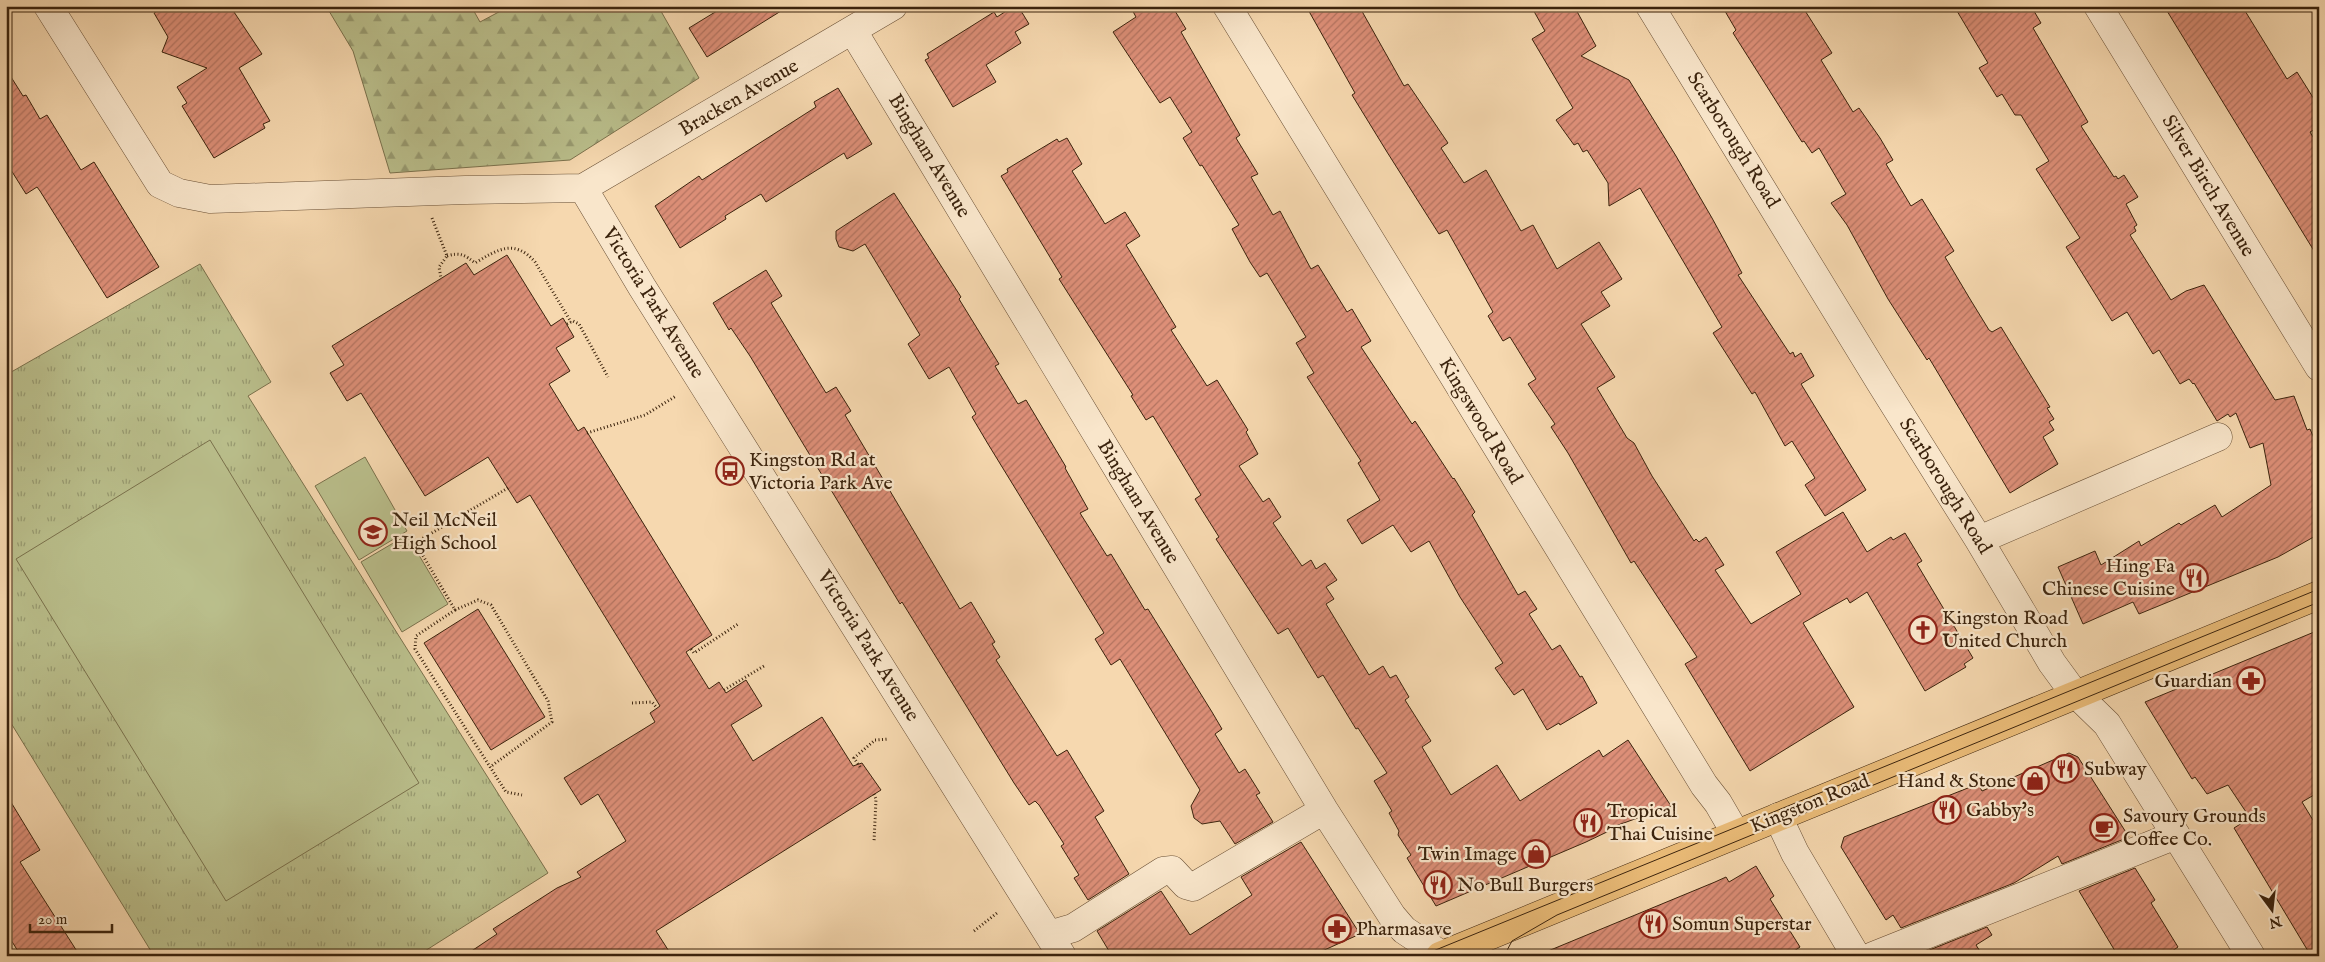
<svg xmlns="http://www.w3.org/2000/svg" width="2325" height="962" viewBox="0 0 2325 962" font-family="'IM FELL English',serif">
<defs>
<pattern id="grass-tufts" width="24" height="20" patternUnits="userSpaceOnUse" patternTransform="scale(1.25)"><rect width="24" height="20" fill="#babf8c"/><path d="M3 7l-1-3M5 7V3M7 7l1-3M15 17l-1-3M17 17v-4M19 17l1-3" fill="none" stroke="#989b71"/></pattern>
<pattern id="forest-firs" width="22" height="20" patternUnits="userSpaceOnUse" patternTransform="scale(1.25)"><rect width="22" height="20" fill="#babf8c"/><path d="M5 1l3.5 6h-7zM16 11l3.5 6h-7z" fill="#989b71"/></pattern>
<pattern id="building-hatch" width="6" height="6" patternUnits="userSpaceOnUse" patternTransform="scale(1.25)"><rect width="6" height="6" fill="#dd8f78"/><path d="M-1 1l2-2M0 6l6-6M5 7l2-2" fill="none" stroke="#b47461"/></pattern>
</defs>
<rect width="100%" height="100%" fill="#f6d8af"/>
<filter id="stains"><feTurbulence type="fractalNoise" baseFrequency=".004" numOctaves="4"/><feColorMatrix values="0 0 0 0 .2 0 0 0 0 .09 0 0 0 0 .02 0 0 0 .5 -.17"/></filter>
<radialGradient id="worn" r=".72"><stop offset=".6" stop-color="#630" stop-opacity="0"/><stop offset="1" stop-color="#630" stop-opacity=".3"/></radialGradient>
<!-- grass -->
<path fill="url(#grass-tufts)" stroke="#7a714c" d="M200,264L271,382L248,396L548,873L417,956H154L6,715V375Z"/>
<!-- forest -->
<path fill="url(#forest-firs)" stroke="#7a714c" d="M326,6H471L480,22L510,6H658L699,78L570,160L390,173L353,51Z"/>
<!-- garden -->
<path fill="#babf8c" stroke="#7a714c" d="M210,440L419,783L226,901L16,559Z
M365,457L407,531L359,560L315,486Z
M407,535L448,604L402,632L361,562Z"/>
<!-- building -->
<path fill="url(#building-hatch)" stroke="#3b230d" d="M166,6H230L262,54L239,68L270,121L263,124L265,128L214,158L182,106L187,103L177,87L207,68L162,52L168,37L154,13Z
M725,6H789L707,57L689,28Z
M1014,6H1018L1029,24L1015,32L1021,43L986,65L996,82L953,107L925,60L929,58L927,54L994,12L997,17Z
M1130,6H1172L1186,29L1181,32L1240,135L1236,138L1258,174L1251,177L1273,215L1280,211L1311,269L1318,265L1347,312L1352,309L1371,341L1361,347L1412,424L1415,421L1453,479L1454,478L1475,512L1472,515L1518,595L1525,591L1537,609L1529,614L1552,650L1560,645L1580,677L1582,676L1597,703L1560,725L1559,723L1547,730L1523,689L1514,695L1495,668L1503,663L1460,597L1429,541L1411,552L1393,525L1362,544L1347,520L1380,500L1358,463L1361,461L1307,377L1314,373L1296,343L1306,337L1267,273L1260,277L1250,262L1232,229L1239,225L1202,165L1200,166L1183,138L1192,132L1170,97L1160,103L1113,32L1136,17Z
M1306,6H1359L1404,86L1408,84L1448,143L1441,148L1464,183L1486,170L1521,231L1533,225L1557,269L1599,242L1622,279L1601,292L1610,306L1581,324L1615,377L1597,388L1627,438L1634,443L1652,476L1694,541L1696,539L1699,542L1706,537L1724,565L1715,570L1751,624L1801,594L1776,552L1843,512L1867,552L1891,537L1893,540L1905,533L1922,561L1917,564L1973,658L1964,664L1966,667L1925,691L1867,592L1850,603L1847,598L1803,623L1854,707L1750,771L1685,664L1697,657L1634,561L1631,563L1568,453L1551,427L1555,424L1528,384L1536,379L1510,337L1503,341L1488,316L1493,312L1447,230L1439,234L1387,152L1352,95L1355,93Z
M1531,6H1574L1596,46L1581,56L1629,80L1676,156L1712,218L1742,273L1738,275L1790,354L1793,352L1795,357L1801,353L1814,376L1801,384L1866,490L1825,516L1805,485L1815,478L1792,441L1785,446L1755,392L1752,394L1713,333L1722,327L1640,188L1609,206L1608,183L1587,150L1583,152L1578,143L1574,145L1556,120L1573,108L1532,39L1545,31Z
M1722,6H1802L1832,53L1821,60L1853,112L1859,108L1880,138L1893,160L1886,164L1911,206L1922,199L1954,251L1945,257L1970,299L1989,330L1992,332L2001,327L2050,407L2047,408L2054,419L2049,422L2054,430L2043,437L2058,464L2010,493L1929,358L1927,360L1888,299L1847,225L1831,203L1846,194L1819,148L1812,153L1804,141L1802,142L1733,33L1736,30Z
M1954,6H2031L2041,23L2033,28L2088,122L2081,126L2114,177L2116,176L2118,179L2124,175L2138,197L2126,204L2137,225L2134,227L2136,231L2130,235L2171,300L2186,291L2204,285L2275,400L2294,396L2307,430L2310,429L2319,450V534L2278,557L2139,614L2133,602L2083,624L2058,567L2095,551L2101,565L2139,541L2141,546L2179,523L2181,525L2215,505L2222,517L2271,485L2263,443L2250,448L2236,413L2230,417L2228,414L2217,421L2194,383L2193,384L2189,379L2180,384L2159,350L2153,354L2127,312L2112,321L2066,247L2080,238L2036,169L2049,161L2021,115H2015L2002,94L1997,97L1979,68L1988,63Z
M2164,6H2242L2287,79L2297,72L2319,107V127L2310,132L2319,147V259Z
M6,69L23,96L26,95L40,119L47,115L81,170L94,162L159,267L107,298L40,191L37,187L26,194L6,162Z
M838,88L872,144L847,159L844,153L766,202L761,194L725,216L726,219L680,248L655,206L699,176L702,180L816,107L814,102Z
M1067,138L1082,164L1072,171L1105,224L1125,212L1140,236L1126,245L1176,327L1171,330L1207,386L1217,380L1248,430L1246,432L1258,454L1239,466L1263,502L1269,498L1281,517L1273,523L1302,566L1311,560L1316,569L1325,563L1337,580L1326,587L1334,599L1326,604L1369,675L1383,666L1390,678L1396,675L1409,697L1405,700L1431,741L1422,747L1451,795L1497,765L1520,801L1599,750L1603,757L1628,740L1671,806L1607,829L1609,831L1586,842L1436,906L1407,858L1411,855L1398,835L1399,831L1389,813L1392,811L1374,781L1387,773L1358,728L1356,729L1323,675L1318,678L1288,628L1278,634L1216,539L1219,537L1195,499L1201,495L1153,416L1146,420L1131,396L1133,395L1059,279L1062,277L1001,176L1008,172L1007,169L1057,139L1059,142Z
M894,193L961,297L959,299L999,364L995,366L1018,404L1026,400L1066,467L1065,468L1088,509L1080,513L1107,556L1111,554L1145,610L1148,609L1212,712L1222,729L1215,734L1239,773L1245,769L1260,793L1256,795L1273,822L1235,844L1220,821L1202,824L1194,818L1191,806L1200,790L1120,659L1111,665L1095,639L1104,633L988,444L972,417L976,414L949,367L929,379L908,344L920,335L865,244L853,251L839,247L836,239V231Z
M507,255L551,326L563,318L574,337L556,348L570,371L549,384L578,431L584,427L712,635L686,652L709,689L719,682L726,693L746,680L762,706L731,725L753,761L822,717L853,766L862,763L881,790L656,931L672,956H464L497,934L493,929L557,888L581,877L577,872L626,841L598,794L581,805L564,778L655,722L650,713L660,706L530,495L517,503L488,457L425,496L361,393L347,401L330,373L344,365L332,346L466,263L474,275Z
M766,270L782,296L771,303L826,393L836,387L851,411L845,415L960,609L971,602L995,642L992,644L1000,657L996,660L1033,718L1057,756L1067,750L1104,811L1095,817L1129,874L1088,900L1074,878L1079,875L1061,846L1064,844L1039,805L1035,801L1029,805L1014,783L902,602L900,604L750,356L731,328L729,330L713,303Z
M478,609L545,717L491,750L424,643Z
M2319,630V792L2302,802L2319,830V956H2311L2234,828L2250,818L2228,785L2207,794L2195,777L2192,779L2145,702Z
M2069,753L2078,757L2129,837L2062,864L2058,856L2014,883L1901,928L1893,915L1886,920L1841,847L1844,837L1978,784L1982,791Z
M6,794L40,850L20,862L80,956H21L6,932Z
M1301,842L1360,934L1311,956H1112L1097,931L1161,891L1190,935L1252,895L1241,877Z
M1756,866L1774,896L1770,899L1800,947L1787,956H1536L1715,882L1726,877L1729,882Z
M2135,868L2155,900L2151,903L2178,947L2165,956H2118L2079,891Z
M1987,927L1992,935L1976,945L1983,956L1917,955Z"/>
<g fill="none" stroke-linecap="round" stroke-linejoin="round">
<defs>
<path id="minor" d="M48,6L160,184L179,193L210,199L465,190L583,188L893,6
M1227,6L1704,785L1718,803L1736,834
M1650,6L1880,382L1979,540L2052,663L2071,689L2107,724L2251,956
M2098,6L2319,367
M853,31L1324,810L1392,916L1404,930L1443,956
M583,188L642,287L1062,956
M1979,540L2218,437
M1778,817L1795,853L1856,956
M1049,935L1073,928L1163,871L1172,870L1186,885L1193,887L1324,810
M1873,956L2176,835"/>
<path id="major" d="M1440,956L2319,595"/>
</defs>
<!-- minor casing -->
<use href="#minor" stroke="#6a5036" stroke-width="29"/>
<!-- major casing -->
<use href="#major" stroke="#3b230d" stroke-width="29"/>
<!-- path -->
<path stroke="#3b230d" stroke-width="3" stroke-dasharray="1 2.5" stroke-linecap="butt" d="M432,218L447,256L439,267L441,278
M447,256C460,252 465,255 475,263C497,250 514,238 535,262L571,322
M567,324L573,321L579,324L608,377
M587,433L645,415L676,396
M508,488L420,540L419,549L455,610L416,636L415,649L506,792L522,795
M455,610L478,600L491,605L548,701L552,722L490,767
M691,649L694,653L738,624
M724,690L764,666
M632,703L652,702L657,708
M860,767L854,758L875,740L889,739
M874,794L876,799L874,842
M974,931L997,913"/>
<!-- minor -->
<use href="#minor" stroke="#f9e6cb" stroke-width="28"/>
<!-- major -->
<use href="#major" stroke="#ebbc78" stroke-width="28"/>
<!-- tram -->
<path stroke="#3b230d" stroke-width="1" d="M1421,956L2319,589
M1504,956L1512,941L1557,915L2319,602"/>
</g>
<!-- icons -->
<defs>
<symbol id="bus-ring" viewBox="-11 -11 22 22"><circle r="9.5" fill="#f9e6cb" stroke="#8f2418" stroke-width="1.5"/><path d="M-5-6H5V4H4V6H2V4H-2V6H-4V4H-5ZM-3.5-4V0h7V-4ZM-3.5 1.2v1.5H-2V1.2ZM2 1.2v1.5H3.5V1.2Z" fill="#8f2418"/></symbol>
<symbol id="school-ring" viewBox="-11 -11 22 22"><circle r="9.5" fill="#f9e6cb" stroke="#8f2418" stroke-width="1.5"/><path d="M0-5L7-2L0 1L-7-2ZM-4 1L0 2.5L4 1V4Q0 6-4 4Z" fill="#8f2418"/></symbol>
<symbol id="restaurant-ring" viewBox="-11 -11 22 22"><circle r="9.5" fill="#f9e6cb" stroke="#8f2418" stroke-width="1.5"/><path d="M-5-6h1v4h1v-4h1v4h1v-4h1v5L-1.5 .5V6h-2V.5L-5-1ZM5-6V6H3V1.5H1.5Q1.5-4 5-6Z" fill="#8f2418"/></symbol>
<symbol id="church-ring" viewBox="-11 -11 22 22"><circle r="9.5" fill="#f9e6cb" stroke="#8f2418" stroke-width="1.5"/><path d="M-1.2-6h2.4v3.5h3.3v2.4h-3.3V6h-2.4V-.1h-3.3v-2.4h3.3Z" fill="#8f2418"/></symbol>
<symbol id="pharmacy-ring" viewBox="-11 -11 22 22"><circle r="9.5" fill="#f9e6cb" stroke="#8f2418" stroke-width="1.5"/><path d="M-2-6h4v4h4v4h-4v4h-4v-4h-4v-4h4Z" fill="#8f2418"/></symbol>
<symbol id="shop-ring" viewBox="-11 -11 22 22"><circle r="9.5" fill="#f9e6cb" stroke="#8f2418" stroke-width="1.5"/><path d="M-5-2.5h2.3a2.7 3.5 0 0 1 5.4 0H5L5.5 6h-11ZM-1.5-2.5h3a1.5 2.3 0 0 0-3 0Z" fill="#8f2418"/></symbol>
<symbol id="cafe-ring" viewBox="-11 -11 22 22"><circle r="9.5" fill="#f9e6cb" stroke="#8f2418" stroke-width="1.5"/><path d="M-5.5-4.5H6V0H3Q3 3.5 0 3.5H-2.5Q-5.5 3.5-5.5 0ZM3-3.2v2h1.7v-2ZM-6 4.5H4V6H-6Z" fill="#8f2418"/></symbol>
</defs>
<g fill-rule="evenodd">
<use href="#bus-ring" x="714" y="455" width="32" height="32"/>
<use href="#school-ring" x="357" y="516" width="32" height="32"/>
<use href="#restaurant-ring" x="2178" y="562" width="32" height="32"/>
<use href="#church-ring" x="1907" y="614" width="32" height="32"/>
<use href="#pharmacy-ring" x="2235" y="665" width="32" height="32"/>
<use href="#restaurant-ring" x="2049" y="753" width="32" height="32"/>
<use href="#shop-ring" x="2019" y="765" width="32" height="32"/>
<use href="#restaurant-ring" x="1931" y="794" width="32" height="32"/>
<use href="#restaurant-ring" x="1572" y="807" width="32" height="32"/>
<use href="#cafe-ring" x="2088" y="812" width="32" height="32"/>
<use href="#shop-ring" x="1520" y="838" width="32" height="32"/>
<use href="#restaurant-ring" x="1422" y="869" width="32" height="32"/>
<use href="#restaurant-ring" x="1637" y="908" width="32" height="32"/>
<use href="#pharmacy-ring" x="1321" y="913" width="32" height="32"/>
</g>
<g text-anchor="middle" dominant-baseline="central" stroke-width="4.5" stroke-linejoin="round" paint-order="stroke">
<!-- street labels -->
<g font-size="20" fill="#3b230d" stroke="#f9e6cb">
<text transform="translate(739 98) rotate(-30)">Bracken Avenue</text>
<text transform="translate(1733 140) rotate(58)">Scarborough Road</text>
<text transform="translate(929 156) rotate(59)">Bingham Avenue</text>
<text transform="translate(2208 186) rotate(59)">Silver Birch Avenue</text>
<text transform="translate(653 303) rotate(58)">Victoria Park Avenue</text>
<text transform="translate(1480 421) rotate(59)">Kingswood Road</text>
<text transform="translate(1945 486) rotate(58)">Scarborough Road</text>
<text transform="translate(1138 502) rotate(59)">Bingham Avenue</text>
<text transform="translate(868 646) rotate(58)">Victoria Park Avenue</text>
<text transform="translate(1810 804) rotate(-22)">Kingston Road</text>
</g>
<!-- poi labels -->
<g font-size="20" fill="#3b230d" stroke="#f9e6cb" text-anchor="start">
<text x="749" y="460">Kingston Rd at<tspan x="749" dy="23">Victoria Park Ave</tspan></text>
<text x="392" y="520">Neil McNeil<tspan x="392" dy="23">High School</tspan></text>
<text x="2175" y="566" text-anchor="end">Hing Fa<tspan x="2175" dy="23">Chinese Cuisine</tspan></text>
<text x="1942" y="618">Kingston Road<tspan x="1942" dy="23">United Church</tspan></text>
<text x="2232" y="681" text-anchor="end">Guardian</text>
<text x="2084" y="769">Subway</text>
<text x="2016" y="781" text-anchor="end">Hand &amp; Stone</text>
<text x="1966" y="810">Gabby's</text>
<text x="1607" y="811">Tropical<tspan x="1607" dy="23">Thai Cuisine</tspan></text>
<text x="2123" y="816">Savoury Grounds<tspan x="2123" dy="23">Coffee Co.</tspan></text>
<text x="1517" y="854" text-anchor="end">Twin Image</text>
<text x="1457" y="885">No Bull Burgers</text>
<text x="1672" y="924">Somun Superstar</text>
<text x="1356" y="929">Pharmasave</text>
</g>
</g>
<!-- margin -->
<rect width="2325" height="962" fill="none" stroke="#f6d8af" stroke-width="25"/>
<rect x="8" y="8" width="2310" height="947" fill="none" stroke="#3b230d" stroke-width="2.5"/>
<rect x="12" y="12" width="2300" height="937" fill="none" stroke="#3b230d"/>
<!-- north arrow -->
<g transform="translate(2272 910) rotate(165)" stroke="#f9e6cb" stroke-width="4" paint-order="stroke">
<path d="M0-4L9 19L0 12L-9 19Z" fill="#3b230d"/>
<text y="-8" font-size="14" font-weight="bold" text-anchor="middle" fill="#3b230d">N</text>
</g>
<!-- scale -->
<path d="M30 924v8h82v-8" fill="none" stroke="#3b230d" stroke-width="2.5"/>
<text x="38" y="924" font-size="15" fill="#3b230d" stroke="#f9e6cb" stroke-width="4" paint-order="stroke">20 m</text>
<rect width="100%" height="100%" filter="url(#stains)"/>
<rect width="100%" height="100%" fill="url(#worn)"/>
</svg>
